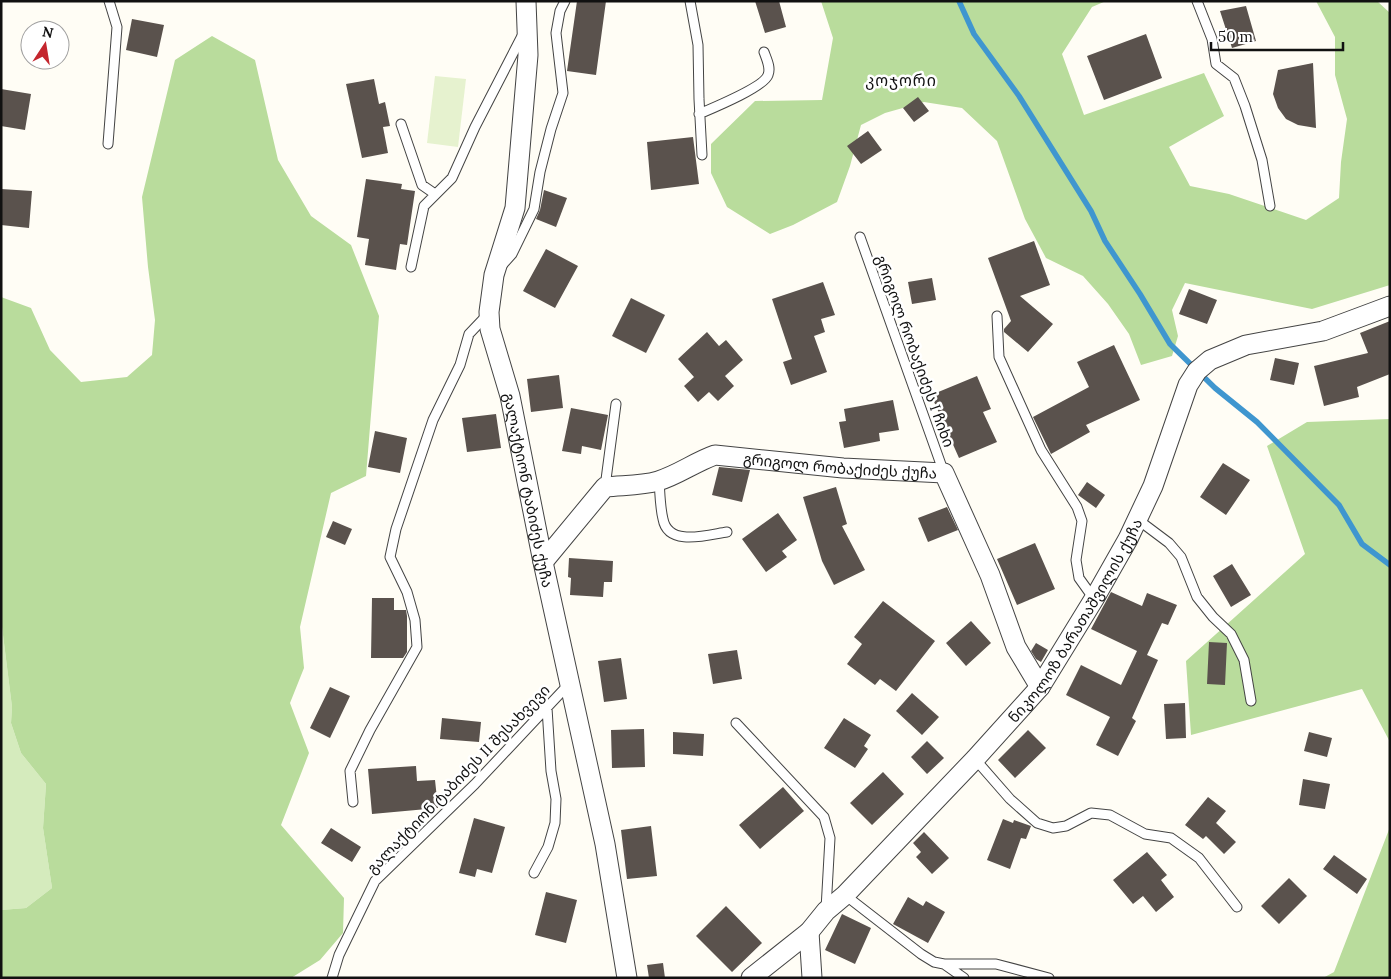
<svg xmlns="http://www.w3.org/2000/svg" width="1391" height="979" viewBox="0 0 1391 979" font-family="Lora,'Noto Sans Georgian',serif">
<rect width="100%" height="100%" fill="#fffdf5"/>
<!-- green -->
<path fill="#d5ebbd" d="M1,619L12,707L11,723L21,753L46,784L43,828L52,888L26,908L1,910Z"/>
<!-- forest -->
<path fill="#b9dc9c" d="M821,1H1106L1092,7L1062,54L1084,115L1204,73L1224,116L1169,147L1190,186L1229,194L1306,220L1339,198L1341,162L1347,119L1335,75V37L1316,1H1377L1390,13V285L1312,309L1185,283L1172,310L1178,336L1172,356L1141,365L1129,334L1108,304L1083,276L1046,258L1025,219L997,141L962,108L924,102L885,113L861,125L850,166L837,202L793,225L770,234L727,207L711,173V144L755,101L822,100L833,38Z
M212,36L255,60L278,160L311,216L351,245L379,316L366,476L331,493L300,627L304,668L290,703L309,753L281,825L344,898L343,933L320,960L291,978H1V910L26,908L52,888L43,828L46,784L21,753L11,723L12,707L1,619V297L31,308L50,350L81,382L127,377L152,355L155,320L148,267L142,197L175,60Z
M1390,419V742L1362,689L1191,735L1186,661L1305,554L1267,446L1307,422Z
M1390,827V978H1323L1334,972Z"/>
<!-- pitch -->
<path fill="#e6f2cf" d="M435,76L466,79L458,147L427,143Z"/>
<g fill="none" stroke-linecap="round" stroke-linejoin="round">
<!-- stream -->
<path stroke="#3f96cf" stroke-width="5.5" d="M959,1L974,34L1019,96L1091,211L1105,241L1140,294L1170,344L1215,388L1257,422L1339,505L1362,544L1390,565"/>
</g>
<!-- building -->
<path fill="#5a524d" d="M577,1H606L596,75L567,71Z
M755,1H779L786,27L765,33Z
M1246,6L1256,41L1232,48L1220,11Z
M132,19L164,25L157,57L126,50Z
M1146,34L1162,78L1104,100L1087,56Z
M1313,63L1316,128L1298,125L1286,119L1278,108L1273,94L1278,70Z
M374,79L379,104L385,102L390,126L383,127L388,153L362,158L346,84Z
M1,89L31,94L25,130L1,126Z
M918,97L929,111L914,122L903,108Z
M868,131L882,150L861,164L847,146Z
M693,137L699,184L651,190L647,142Z
M366,179L402,184L401,189L415,191L407,245L400,244L396,270L365,265L369,239L357,237Z
M1,189L32,191L29,228L1,225Z
M544,190L567,198L556,227L536,219L540,210Z
M1034,241L1050,285L1020,296L1053,324L1028,352L1004,332V329L1011,321L988,258Z
M546,249L578,266L555,308L523,291Z
M932,278L936,300L912,304L908,282Z
M823,282L835,315L821,319L825,332L814,336L827,372L791,385L783,362L792,359L772,299Z
M1189,289L1217,300L1207,324L1179,314Z
M631,298L665,315L646,353L612,336Z
M1390,321V374L1357,387L1359,397L1324,406L1314,366L1368,353L1360,333Z
M707,332L719,346L726,340L743,360L725,376L734,386L718,401L709,392L698,402L684,386L694,377L678,359Z
M1114,345L1140,400L1086,425L1090,432L1051,454L1033,417L1089,387L1077,362Z
M1275,358L1299,363L1294,385L1270,380Z
M559,375L563,408L531,412L527,379Z
M977,376L991,409L983,412L997,442L959,458L931,395Z
M893,400L899,430L879,433L880,441L844,448L839,422L846,421L844,409Z
M571,408L608,415L601,450L582,446L581,454L562,451Z
M496,414L501,448L467,452L462,418Z
M375,431L407,438L400,473L368,467Z
M1223,463L1250,480L1226,515L1200,497Z
M719,467L750,470L742,502L712,495Z
M1087,482L1105,495L1096,508L1078,495Z
M836,487L847,524L842,526L865,570L834,585L822,561L803,497Z
M947,507L958,530L928,542L918,518Z
M778,513L797,540L782,551L787,557L766,572L742,539Z
M333,521L352,529L345,545L326,537Z
M1035,543L1055,589L1017,605L997,559Z
M569,558L613,561L612,582H604L603,597L570,595L571,578L568,577Z
M1232,564L1251,595L1231,607L1213,576Z
M1111,592L1142,606L1147,593L1177,605L1168,625L1162,623L1147,655L1158,660L1132,718L1136,721L1118,756L1096,745L1110,717L1066,695L1081,665L1121,685L1137,651L1091,629Z
M372,598H394V610H406L407,616V652L403,658H371Z
M883,601L935,641L896,691L880,679L875,685L847,664L862,644L854,637Z
M971,621L991,643L966,666L946,643Z
M1209,642L1227,643L1225,685L1207,684Z
M1036,643L1048,650L1041,662L1036,659L1031,651Z
M737,650L742,679L713,684L708,654Z
M621,658L627,699L604,702L598,661Z
M330,687L350,696L330,738L310,728Z
M912,693L939,717L922,735L896,711Z
M1185,703L1186,738L1166,739L1164,704Z
M442,718L481,722L479,742L440,739Z
M844,718L871,735L864,746L868,749L855,768L824,748Z
M644,729L645,767L612,768L611,730Z
M1028,730L1046,748L1015,778L998,760Z
M673,732L704,734L703,756L673,754Z
M1309,732L1332,738L1327,757L1304,751Z
M927,741L944,758L927,774L911,757Z
M416,766L417,781L435,780L438,808L372,814L368,769Z
M883,772L904,794L872,825L850,803Z
M1303,779L1330,784L1325,809L1299,805Z
M783,787L804,811L760,849L739,825Z
M1208,797L1226,811L1216,823L1236,842L1224,854L1206,836L1203,839L1185,825Z
M474,818L505,827L492,873L477,869L475,877L459,873Z
M1003,819L1013,823L1014,820L1031,826L1026,839L1021,838L1010,869L987,860Z
M651,826L657,876L627,879L621,830Z
M331,828L361,847L352,862L321,843Z
M924,832L949,858L932,874L916,857L921,852L913,843Z
M1147,852L1167,875L1161,880L1174,897L1156,912L1143,896L1133,904L1113,880Z
M1334,855L1367,879L1357,894L1323,869Z
M1289,878L1307,896L1279,924L1261,906Z
M546,892L577,900L566,943L535,935Z
M908,897L923,906L926,901L945,912L928,943L893,924Z
M726,906L762,943L732,972L696,936Z
M842,914L871,928L855,964L825,950Z
M663,963L665,978H649L647,965Z"/>
<g fill="none" stroke-linecap="round" stroke-linejoin="round">
<defs>
<path id="service" d="M690,1L698,45L699,99L702,155
M1197,1L1212,39L1216,64L1234,78L1245,106L1262,160L1270,206
M699,114C713,108 764,87 768,75C771,68 767,60 764,52
M401,124L422,185L435,194
M108,144L117,27L109,1
M860,237L944,473
M503,264L512,254L534,209L540,172L551,129L563,93L556,33L560,11L565,1
M411,267L424,206L452,178L475,127L523,34
M997,316L999,357L1041,450L1077,507L1082,521L1076,560L1079,578L1094,599
M659,481C660,493 660,507 663,519C668,547 707,535 727,532
M605,487L616,404
M1137,519L1169,543L1181,557L1197,597L1213,617L1231,634L1244,660L1251,701
M736,723L824,817L830,838L826,909
M975,759L1010,799L1037,823L1053,828L1066,826L1091,813L1110,815L1145,834L1171,838L1199,858L1237,907
M353,802L350,771L370,730L417,647L415,620L407,592L390,557L396,529L433,420L460,365L469,334L488,314
M534,873L548,847L555,823L556,799L551,771L547,708
M845,895L921,954L934,962L944,964H996L1049,978
M944,964L964,978
M332,978L339,955L375,881L475,784L569,684"/>
<g id="minor">
<path id="s1" d="M526,1L528,55L515,208L494,275L489,312L490,329L510,396L543,562L605,844L627,978"/>
<path id="s2" d="M543,562L605,487C623,485 641,486 658,481C678,475 695,462 715,455L843,468L944,473L990,575L1016,647L1040,687"/>
<path d="M809,932L812,978"/>
<path id="s3" d="M751,978L809,932L826,911L845,895L975,759L1040,687L1094,599L1128,539L1153,486L1188,385L1197,371L1210,360L1246,345L1323,331L1390,306"/>
</g>
</defs>
<!-- service casing -->
<use href="#service" stroke="#444" stroke-width="11"/>
<!-- minor casing -->
<use href="#minor" stroke="#444" stroke-width="21"/>
<!-- service -->
<use href="#service" stroke="#fff" stroke-width="9"/>
<!-- minor -->
<use href="#minor" stroke="#fff" stroke-width="19"/>
</g>
<g text-anchor="middle" dominant-baseline="central" stroke-width="5" stroke-linejoin="round" paint-order="stroke">
<!-- street labels -->
<g font-size="15" fill="#111" stroke="#fff">
<text transform="translate(915 351) rotate(70)">გრიგოლ რობაქიძეს I ჩიხი</text>
<text stroke="none"><textPath href="#s2" startOffset="339">გრიგოლ რობაქიძეს ქუჩა</textPath></text>
<text stroke="none"><textPath href="#s1" startOffset="498">გალაქტიონ ტაბიძეს ქუჩა</textPath></text>
<text stroke="none"><textPath href="#s3" startOffset="486">ნიკოლოზ ბარათაშვილის ქუჩა</textPath></text>
<text transform="translate(458 779) rotate(-46)">გალაქტიონ ტაბიძეს II შესახვევი</text>
</g>
<!-- neighbourhood labels -->
<g font-size="16" letter-spacing="1" fill="#111" stroke="#fff">
<text x="901" y="80">კოჯორი</text>
</g>
</g>
<!-- border -->
<rect width="1391" height="979" fill="none" stroke="#111111" stroke-width="5"/>
<!-- north arrow -->
<g transform="translate(45 45) rotate(12)"><circle r="24" fill="#ffffff" stroke="#a0a0a0"/>
<path d="M0-4L9 19L0 12L-9 19Z" fill="#c4262e"/>
<text y="-8" font-size="14" font-weight="bold" text-anchor="middle" fill="#111111">N</text>
</g>
<!-- scale -->
<path d="M1211 42v8h132v-8" fill="none" stroke="#111111" stroke-width="2.5"/>
<text x="1218" y="42" font-size="15" fill="#111111" stroke="#ffffff" stroke-width="4" paint-order="stroke">50 m</text>
</svg>
